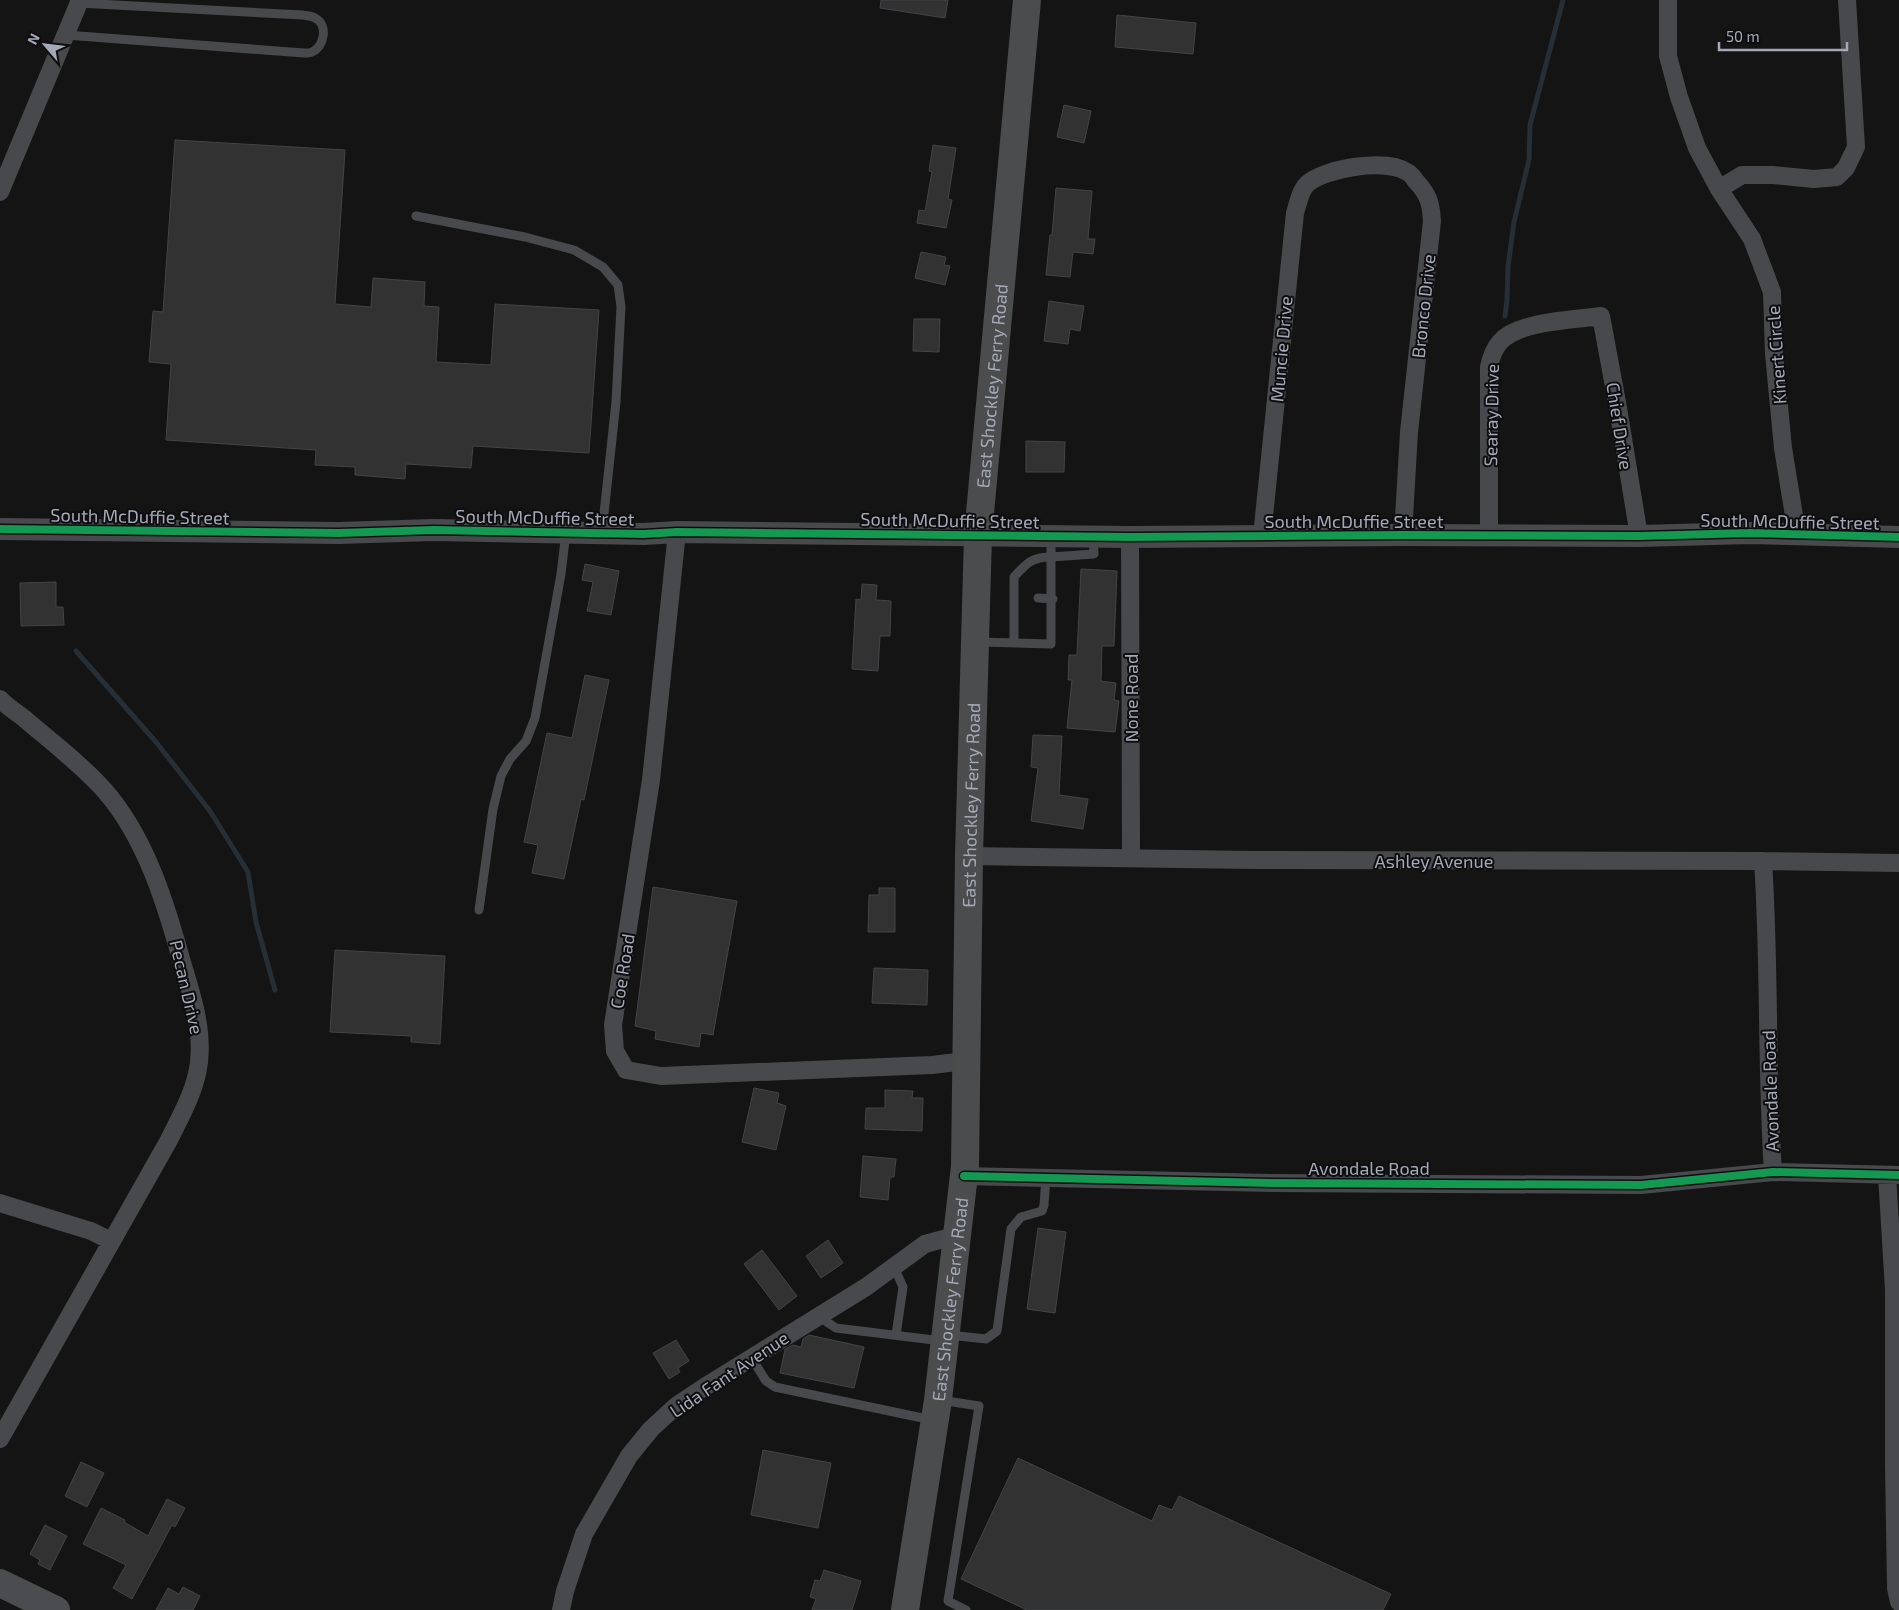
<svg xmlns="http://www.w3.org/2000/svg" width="1899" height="1610" viewBox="0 0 1899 1610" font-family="'Exo 2',sans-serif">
<rect width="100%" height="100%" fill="#141414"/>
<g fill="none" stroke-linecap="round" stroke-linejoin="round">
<!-- stream -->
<path stroke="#262e36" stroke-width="5" d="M1505,316L1507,300L1508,267L1514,222L1529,160L1530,125L1563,0
M76,651L156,742L210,811L248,872L256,922L275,990"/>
</g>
<!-- building -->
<path fill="#323233" stroke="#424448" d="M881,0H948L945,18L880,8Z
M1117,15L1196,23L1193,54L1115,47Z
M1064,105L1091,111L1084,143L1057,137Z
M175,140L345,150L335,304L371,307L373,278L425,282L424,306L439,307L436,362L491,365L495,304L599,310L589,453L473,446L471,468L406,464L405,479L355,475V467L315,465L316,450L166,440L171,364L149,362L153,311L163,312Z
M933,145L956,148L948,199L952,200L946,228L917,223L919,210L925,211L932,172L929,171Z
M1056,188L1092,191L1088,239H1095L1093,254L1073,252L1070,277L1046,275L1050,235H1052Z
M921,252L946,257L944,265L950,266L945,285L915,278Z
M1049,301L1084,306L1080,331L1070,329L1068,344L1044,341Z
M914,319H940L939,352L913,351Z
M1026,441L1065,442L1064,472H1026Z
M585,564L619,571L611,615L587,611L593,582L582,580Z
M1081,569L1117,571L1114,646H1102L1101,681L1116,683L1114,700L1119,701L1115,732L1067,728L1072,680H1068L1069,655H1077Z
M56,582V607H63L64,625L21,626L20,583Z
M862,584L877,585L876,600L891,601L890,636H880L878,671L852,669L856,599L861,600Z
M585,675L609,680L584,800L581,799L564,879L532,873L538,845L524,842L547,733L572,738Z
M1033,735L1062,736L1059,795L1088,799L1083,829L1031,821L1038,768L1031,767Z
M653,887L737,901L713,1035L701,1033L699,1047L655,1039L656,1031L635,1026Z
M879,888H895V932H868L869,895H879Z
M335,950L445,956L440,1044L411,1042V1036L330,1032Z
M874,968L928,970L927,1005L872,1003Z
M754,1088L779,1093L777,1103L786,1106L776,1150L742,1142Z
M885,1090L913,1091L912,1098H923L922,1131L865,1129L866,1108H885Z
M863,1156L896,1159L894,1177H890L888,1200L860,1197Z
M1038,1228L1066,1232L1055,1313L1027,1309Z
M828,1240L843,1263L821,1278L806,1256Z
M762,1250L797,1296L779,1310L744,1264Z
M809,1335L864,1347L854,1388L780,1373L785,1349L793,1345L801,1347L803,1339Z
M676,1340L689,1361L678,1368L680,1372L669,1379L653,1353Z
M763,1450L831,1463L818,1528L751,1515Z
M1018,1458L1152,1521L1159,1505L1172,1510L1179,1496L1391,1594L1383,1610H1027L961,1579Z
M81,1462L104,1473L87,1507L65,1496Z
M167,1499L185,1508L175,1527L172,1525L132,1599L113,1588L126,1565L83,1544L101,1508L125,1520L124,1522L148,1536Z
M45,1525L67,1536L50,1570L38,1564L40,1560L30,1554Z
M824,1570L861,1581L852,1610H812L816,1599L810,1597L815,1580L820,1581Z
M183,1587L200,1596L193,1610H156L168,1588L179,1594Z"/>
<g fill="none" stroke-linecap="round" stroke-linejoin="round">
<!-- service -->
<path stroke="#48494d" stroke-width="9" d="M66,35L304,53C307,53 310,53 312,52C325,46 328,24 315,18C312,16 307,16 303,15L78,3
M416,216L525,237L574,250L603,267L618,285L621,307L616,402L602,532
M1051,536V557L1094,554L1093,537
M1038,598L1053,599
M978,642L1051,644V557C1032,557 1027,563 1014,577V643
M479,910L493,809L501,776L510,759L526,741L535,718L561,574L566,532
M894,1267L903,1287L896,1335
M818,1316L836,1328L942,1341
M949,1335L986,1339L997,1331L1011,1229L1021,1217L1042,1211L1044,1205L1046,1178
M751,1357L766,1381L775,1387L932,1420
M940,1400L979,1406L948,1601L966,1610"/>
<!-- minor -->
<path stroke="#48494d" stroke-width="18" d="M1668,0V56L1679,97L1697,148L1719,189L1742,175H1773L1814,179L1837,177L1846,168L1856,147L1847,0
M1719,189L1752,239L1772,292L1774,354L1783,448L1797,534
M0,192L80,0
M677,532L651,780L613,1025L615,1051L626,1070L661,1076L932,1065L965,1061
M1262,536L1295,213C1298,204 1300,191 1307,184C1324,168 1387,158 1407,172C1410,173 1413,177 1415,180C1428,194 1431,202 1432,221L1409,432L1403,535
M1489,536V367C1491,357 1494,349 1500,342C1518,321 1574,320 1601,316L1618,408L1639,536
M1130,537L1131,858
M0,699C7,707 18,713 26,720C53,743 82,765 105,791C145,837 165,901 181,959C191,993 203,1026 199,1062C196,1090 181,1115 169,1140L0,1439
M969,856L1254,860L1763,861L1899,863
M1763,861C1770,965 1766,1068 1773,1172
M1887,1175L1894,1290V1465L1896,1588L1899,1602
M964,1176L1271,1183L1641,1185L1773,1172L1899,1175
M0,1203L91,1231L111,1241
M561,1610L565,1591L584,1534L629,1456L651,1429L676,1406L703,1388L866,1287L925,1244L958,1235"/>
<!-- tertiary -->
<path stroke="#48494d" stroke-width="22" d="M0,529L339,533L434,530L644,534L677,532L1130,537L1403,535L1639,536L1750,533L1899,537"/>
<!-- primary -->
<path stroke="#4a4c4f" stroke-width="28" d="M0,1583L56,1610"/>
<!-- trunk -->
<path stroke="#4a4c4e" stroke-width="28" id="s1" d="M905,1610L938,1400L965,1166L969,856L978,535L1027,0"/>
<defs>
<path id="cycleway" d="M0,529L339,533L434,530L644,534L677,532L1130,537L1403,535L1639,536L1750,533L1899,537
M964,1176L1271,1183L1641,1185L1773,1172L1899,1175"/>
</defs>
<!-- cycleway casing -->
<use href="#cycleway" stroke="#0e0e10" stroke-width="11"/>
<!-- cycleway -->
<use href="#cycleway" stroke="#139951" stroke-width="8"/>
</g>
<g text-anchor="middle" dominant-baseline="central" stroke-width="4" stroke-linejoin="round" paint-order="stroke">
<!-- street labels -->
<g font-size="18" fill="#a4a9b6" stroke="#0e0e10">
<text transform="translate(1423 306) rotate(-84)">Bronco Drive</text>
<text transform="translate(1281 349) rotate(-85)">Muncie Drive</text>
<text transform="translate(1776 355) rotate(-94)">Kinert Circle</text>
<text stroke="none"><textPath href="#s1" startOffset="1229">East Shockley Ferry Road</textPath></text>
<text transform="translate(1491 415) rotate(-89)">Searay Drive</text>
<text transform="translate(1620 426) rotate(81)">Chief Drive</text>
<text transform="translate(140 516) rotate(1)">South McDuffie Street</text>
<text transform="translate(545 517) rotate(1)">South McDuffie Street</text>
<text transform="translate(950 520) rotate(1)">South McDuffie Street</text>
<text x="1354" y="521">South McDuffie Street</text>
<text transform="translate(1790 521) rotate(1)">South McDuffie Street</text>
<text transform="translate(1131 698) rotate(-90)">None Road</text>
<text stroke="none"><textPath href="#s1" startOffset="809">East Shockley Ferry Road</textPath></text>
<text x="1434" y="861">Ashley Avenue</text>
<text transform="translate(622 971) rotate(-81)">Coe Road</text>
<text transform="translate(187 987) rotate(77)">Pecan Drive</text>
<text transform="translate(1770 1091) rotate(-92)">Avondale Road</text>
<text x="1369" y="1168">Avondale Road</text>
<text stroke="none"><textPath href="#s1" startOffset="314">East Shockley Ferry Road</textPath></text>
<text transform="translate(729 1374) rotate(-34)">Lida Fant Avenue</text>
</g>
</g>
<!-- north arrow -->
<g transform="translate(45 45) rotate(298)" stroke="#0e0e10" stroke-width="4" paint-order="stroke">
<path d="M0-4L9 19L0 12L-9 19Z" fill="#a4a9b6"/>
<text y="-8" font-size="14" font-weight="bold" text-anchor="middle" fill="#a4a9b6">N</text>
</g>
<!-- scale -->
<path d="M1719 42v8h128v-8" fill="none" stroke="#a4a9b6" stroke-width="2.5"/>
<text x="1726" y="42" font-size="15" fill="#a4a9b6" stroke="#0e0e10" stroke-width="4" paint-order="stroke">50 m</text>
</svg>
